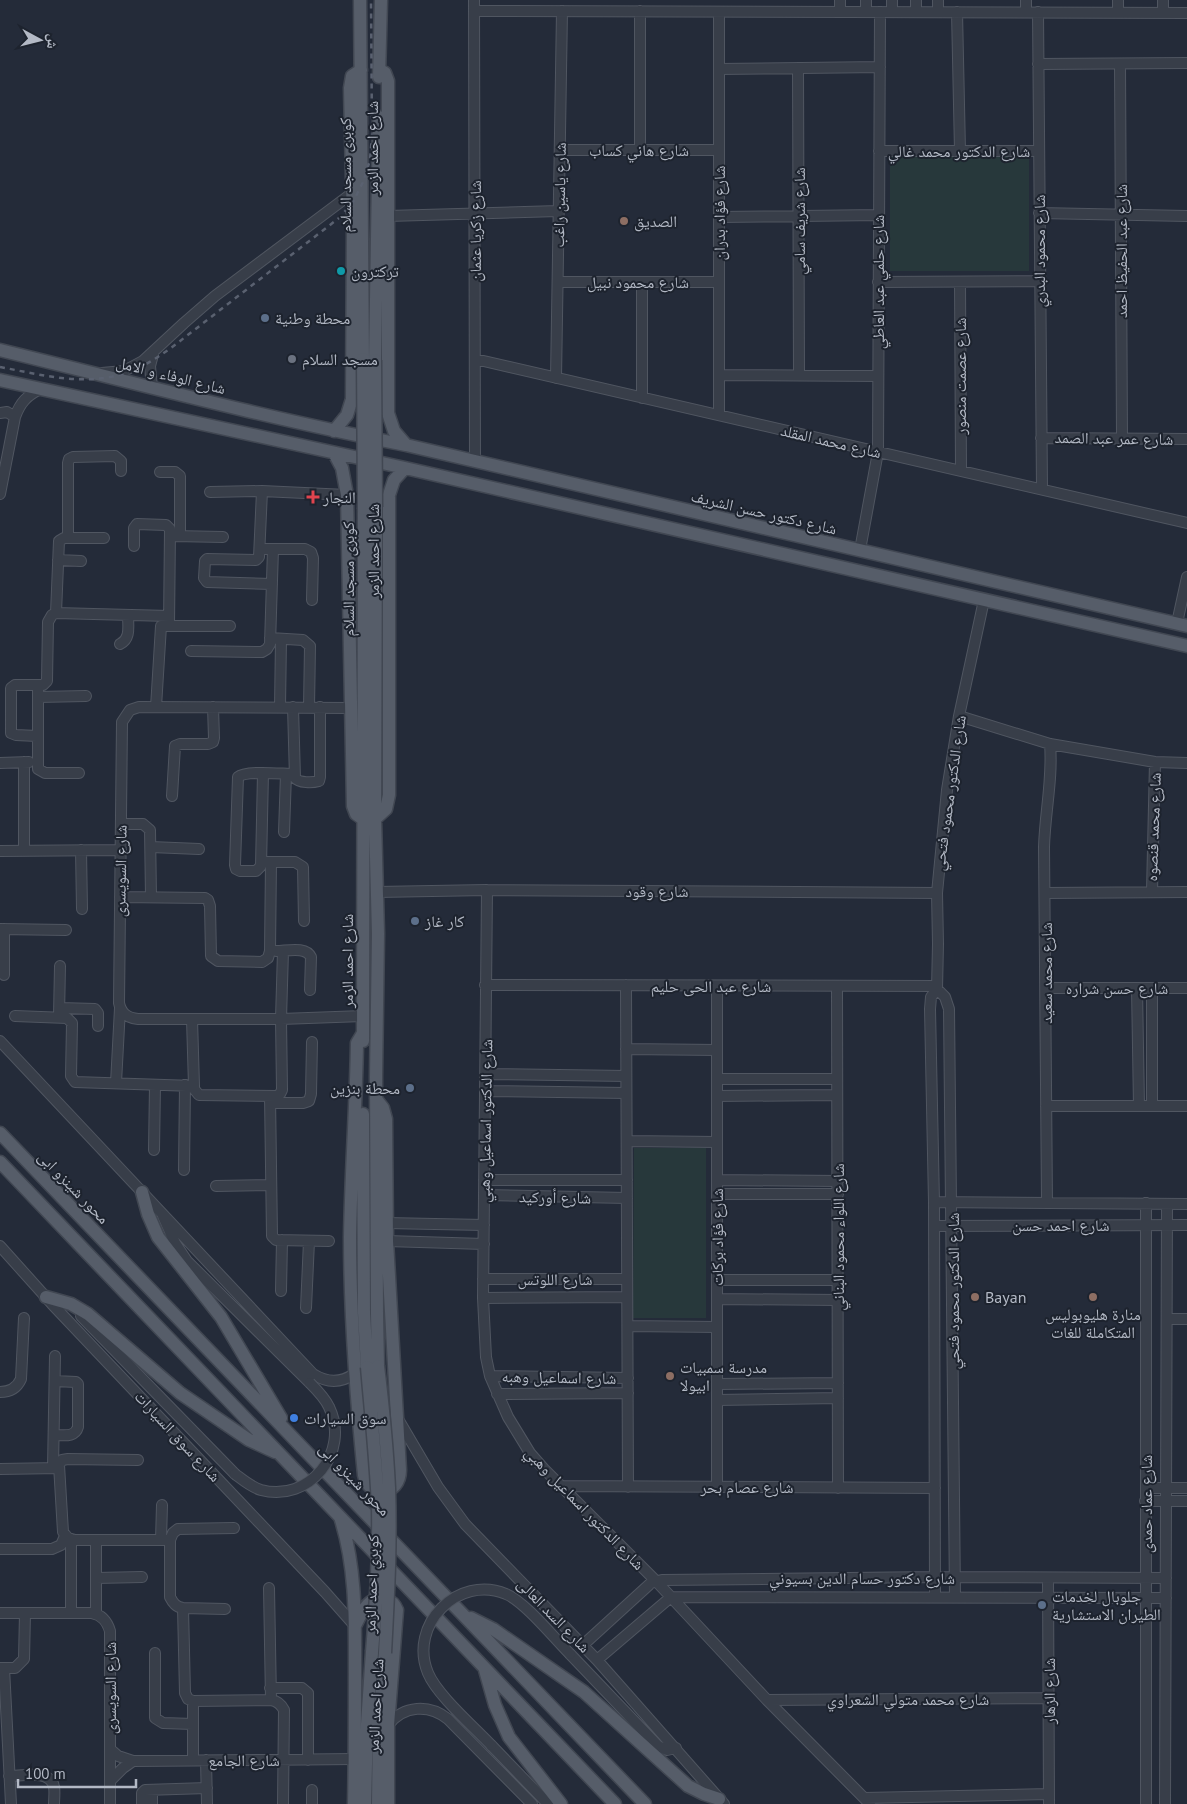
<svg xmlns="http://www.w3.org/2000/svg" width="1187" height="1804" viewBox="0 0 1187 1804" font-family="'PT Sans','Noto Naskh Arabic',sans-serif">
<rect width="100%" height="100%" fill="#242b39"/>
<!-- green -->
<path fill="#27383b" d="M890,157H1029V271H890Z
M634,1148H706V1318H633Z"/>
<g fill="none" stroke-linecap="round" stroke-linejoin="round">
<defs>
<path id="minor" d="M474,0L475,461
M892,0V12
M916,0V12
M938,0V12
M1026,0V12
M474,11L1187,13
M640,11V150
M719,12V415
M840,12V0
M866,12V0
M957,12L960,151
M1038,12L1042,489
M1118,12V0
M1163,13V0
M1038,64L1187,63
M1120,64L1122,438
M798,68L799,375
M719,69L880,67
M560,150H719
M879,151H1039
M1039,213L1187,216
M388,216L558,211
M719,217L879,215
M558,282H719
M878,282L1040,281
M960,282L961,471
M475,359L1187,523
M102,373L124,371L143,361L184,323L215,296L351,194
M719,375L878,376
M556,378L562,11
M152,388L150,366L154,351
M642,398V282
M0,413L7,412L15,417
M1041,438L1187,439
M160,472H175L180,476V536
M262,491L259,557L256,560L207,559L205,561L204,578L207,582L272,584
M210,492L262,491L347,495
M0,494L15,417C20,403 27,395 41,389
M174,536L223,537
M68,538V463L69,459L73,457L115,456L121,461V471
M134,546V528L137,524L166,525L170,529L169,625
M266,549H305L311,552L313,558L312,600
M860,550L878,452L880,12
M58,560L81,561
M56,613L59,541L64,538H104
M1177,623L1187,577
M270,638L303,640L310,646L309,707
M120,644C131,639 128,626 128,615
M191,651L262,652L267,649L270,644L273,549
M38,685V769L45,773H79
M38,697L86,696
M156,707L161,626H230
M280,707L281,639
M293,707L295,778C299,783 312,783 319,781L320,777V707
M351,708L139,707L130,710L122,722L119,1003C121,1013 127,1018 138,1019H281L363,1016
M959,716L1050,744L1155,762L1187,763
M37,736L16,735L11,733V688L15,685H43L47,681L48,622L52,615L56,613L169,616
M0,763L29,762
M263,773L261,866L256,871H240L236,869L235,865L238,777C246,770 282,774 294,774
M172,796L175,746L180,744H208L213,742L214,738L213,707
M121,824H143L150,830L151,897
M284,832L286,774
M151,847L199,849
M81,850L82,909
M0,851L121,850
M24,851V762
M265,862H295L303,867L304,921
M487,890L483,1298L486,1357L490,1376L508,1417L530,1453L544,1469L656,1581L767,1700L870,1804
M377,892L487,890L937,893
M1152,892L1155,762
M1045,893L1187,892
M120,897L205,898L208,900L210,906L211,956L218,961L262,962L268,958L270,951L271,862
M0,929L66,930
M4,929V975
M276,951C287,951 306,946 311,957L310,990
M485,985L937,986
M626,985L628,1487
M837,986L838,1488
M1046,988H1187
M1137,988L1139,1106
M937,989L945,997L949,1009L955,1597
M60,1008L95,1009L98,1013V1026
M59,1015L60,966
M15,1016L67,1018L72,1023L71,1076L75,1082L194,1086
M192,1019L194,1086V1089L199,1095L277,1096L280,1094L282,1090L281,1019L283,951
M0,1041L313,1374C327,1383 341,1383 354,1374
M626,1049L717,1050
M485,1074L626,1076
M717,1079H837
M116,1083L120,1008
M485,1091L626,1093
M270,1096L272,1236L276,1240L329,1241
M717,1096L837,1095
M270,1103H303L309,1101L311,1094L312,1042
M1046,1106H1187
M1152,1106V988
M627,1141L717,1142
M154,1150L155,1085
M184,1170L185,1085
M484,1180H627
M717,1180L838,1181
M216,1186L271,1185
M717,1194H838
M484,1195L627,1198
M934,1202L1187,1204
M1047,1203L1044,847C1045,812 1053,778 1050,744
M163,1216L175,1243L187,1261L310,1383
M386,1223L484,1225
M934,1226L1187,1225
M387,1241L484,1244
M0,1246L52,1304L325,1592L355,1626
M483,1279H627
M717,1280H838
M281,1291L282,1240
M483,1298L627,1297
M717,1299L838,1300
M306,1308L309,1241
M81,1316L235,1474
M1167,1319H1187
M628,1326L717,1327
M490,1376L628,1378
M717,1384L838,1383
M0,1392C10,1392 17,1388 21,1379L24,1318
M497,1394L628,1393
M717,1400L838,1398
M398,1419L438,1487L465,1524L597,1660L724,1804
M54,1435C63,1435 75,1438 78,1427V1384L76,1382L55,1381
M138,1460L68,1459L62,1460L59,1465L63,1532L68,1538L75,1540H170
M53,1468L55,1356
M0,1469L59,1468
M560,1486L935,1488
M717,1487V986
M1146,1488H1187
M1145,1501H1187
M96,1540V1614
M161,1540L162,1505
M0,1549H52L61,1545L65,1536
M96,1578L142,1577
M1048,1578L1049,1804
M269,1588L271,1700
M935,1597L934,1202L930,1009L931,997L937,989L938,944L937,893L947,790L959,716L984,600
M183,1608L185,1693L188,1699L193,1701L271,1700C277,1701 281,1704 284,1710L283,1804
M225,1609L183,1608C176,1607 173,1603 170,1597V1540L173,1533L178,1529L234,1528
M0,1613H92C102,1615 107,1621 110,1631V1804
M71,1613V1539
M583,1645L651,1583L662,1580L935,1577L1166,1578
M155,1653V1718L163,1723L193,1724
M570,1654L658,1746L667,1750L676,1748
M597,1660L671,1597L1166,1598
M0,1668H15L24,1659L25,1613
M4,1668L11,1804
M270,1688H302L308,1693V1760
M767,1700L1049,1698
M193,1701V1760
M388,1725C404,1705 429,1704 448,1719L532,1804
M491,1745L548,1804
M110,1749L118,1756L133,1761L355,1759
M206,1760L207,1804
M9,1776C22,1776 51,1769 54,1787C55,1792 54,1799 54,1804
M110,1781L123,1768L133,1761
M152,1790V1804
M864,1798L1049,1794
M142,1804V1793L145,1790L207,1788
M312,1804V1790
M1146,1804V1203
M1165,1804L1167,1204"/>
<path id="major" d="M360,0L363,359
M380,70L385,73L388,81V413L394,431L406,445
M379,77L381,0
M0,350C135,383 270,419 406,445L1187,626
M375,360L379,117
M0,380L405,468L1187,646
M334,431L347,415L352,399L353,226L350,88L352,76L361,70
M334,453L342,468L347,495L353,806L356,814L363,819
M376,507L375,819L378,934L376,1077L377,1314L378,1366
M375,819L386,809L389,795V495L394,480L405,468
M363,1033L357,1043C356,1108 351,1172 350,1237C350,1316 356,1395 364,1475C369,1499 400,1496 400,1470L387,1241L386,1119L383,1108L376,1099
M363,1041L364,509
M363,1114L364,1313L367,1367
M0,1133L645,1804
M0,1162L615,1804
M142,1192L148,1214L158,1237L221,1317L281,1418
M46,1297L71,1304L88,1314L180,1393L249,1440L275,1452
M341,1520C356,1568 355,1618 355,1667C355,1713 355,1758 354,1804
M471,1618L493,1629L584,1692L688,1786L704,1794L719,1799
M355,1626C361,1614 369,1594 386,1599C392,1601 395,1605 397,1610L388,1725V1804
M485,1670L495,1705L509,1737L561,1804
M365,1804L367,1724L372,1652
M378,1804L379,1724L385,1653"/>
</defs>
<!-- minor casing -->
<use href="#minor" stroke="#505661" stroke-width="12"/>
<!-- major casing -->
<use href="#major" stroke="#414752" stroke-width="15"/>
<!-- minor -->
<use href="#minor" stroke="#383e49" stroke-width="10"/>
<!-- major -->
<use href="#major" stroke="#565d69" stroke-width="12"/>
<!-- rail -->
<path stroke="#5a6170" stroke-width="2.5" stroke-dasharray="5 5" stroke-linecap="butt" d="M0,367C43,375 87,388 131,371C145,366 158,357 171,348L339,218L353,202L363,182L370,160L372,135L371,0"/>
<defs>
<path id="minor-bridge" d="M235,1474C243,1480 251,1487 261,1490C309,1503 351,1452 329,1407C325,1398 317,1390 310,1383
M491,1745C474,1727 437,1695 428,1673C408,1625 458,1574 506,1594C524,1601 555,1639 570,1654"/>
<path id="major-bridge" d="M363,359L364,509
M375,360L376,507
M378,1366C383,1407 387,1447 389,1488C391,1543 388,1598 385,1653
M367,1367C371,1414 376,1460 378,1507C379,1556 376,1604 372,1652"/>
</defs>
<!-- minor-bridge casing -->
<use href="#minor-bridge" stroke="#505661" stroke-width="12" stroke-linecap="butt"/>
<!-- major-bridge casing -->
<use href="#major-bridge" stroke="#414752" stroke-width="15" stroke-linecap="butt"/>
<!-- minor-bridge -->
<use href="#minor-bridge" stroke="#383e49" stroke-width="10"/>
<!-- major-bridge -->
<use href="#major-bridge" stroke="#565d69" stroke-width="12"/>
</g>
<!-- markers -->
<g fill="#8d6e63" stroke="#1d232e" stroke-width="2">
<circle cx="624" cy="221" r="5"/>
<circle cx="975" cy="1297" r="5"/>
<circle cx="1093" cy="1297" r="5"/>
<circle cx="670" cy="1376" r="5"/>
</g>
<circle fill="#0f9aa8" stroke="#1d232e" stroke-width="2" cx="341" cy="271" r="5"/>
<g fill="#5c6f8a" stroke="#1d232e" stroke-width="2">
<circle cx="265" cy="318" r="5"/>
<circle cx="415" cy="921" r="5"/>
<circle cx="410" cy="1088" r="5"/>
<circle cx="1042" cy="1605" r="5"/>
</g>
<circle fill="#6b7280" stroke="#1d232e" stroke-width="2" cx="292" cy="359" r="5"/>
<path fill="#e0444e" stroke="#1d232e" stroke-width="2" d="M310.5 489.5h5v5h5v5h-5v5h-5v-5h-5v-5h5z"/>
<circle fill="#3f7fe0" stroke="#1d232e" stroke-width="2" cx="294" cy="1418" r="5"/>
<g text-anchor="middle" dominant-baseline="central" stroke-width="4" stroke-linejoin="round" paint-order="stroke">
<!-- street labels -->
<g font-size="16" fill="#b3b9c5" stroke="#1d232e">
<text transform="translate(372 148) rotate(-90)">شارع احمد الزمر</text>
<text x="639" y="150">شارع هاني كساب</text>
<text x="959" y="151">شارع الدكتور محمد غالي</text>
<text transform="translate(345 175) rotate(-90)">كوبرى مسجد السلام</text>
<text transform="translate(559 195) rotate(-89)">شارع ياسين راغب</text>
<text transform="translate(719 213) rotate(-90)">شارع فؤاد بدران</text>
<text transform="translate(799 221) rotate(-90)">شارع شريف سامي</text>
<text transform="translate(475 231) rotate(-90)">شارع زكريا عثمان</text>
<text transform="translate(1039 251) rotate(-90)">شارع محمود البدري</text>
<text transform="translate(1121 251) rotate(-90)">شارع عبد الحفيظ احمد</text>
<text x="638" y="282">شارع محمود نبيل</text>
<text transform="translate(878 282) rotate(-90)">شارع حلمي عبد العاطي</text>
<text transform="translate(171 375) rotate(14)">شارع الوفاء و الامل</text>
<text transform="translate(960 376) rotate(-90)">شارع عصمت منصور</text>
<text transform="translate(1114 438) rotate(1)">شارع عمر عبد الصمد</text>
<text transform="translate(831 441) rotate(13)">شارع محمد المقلد</text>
<text transform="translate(764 512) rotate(13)">شارع دكتور حسن الشريف</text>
<text transform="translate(373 551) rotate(-90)">شارع احمد الزمر</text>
<text transform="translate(348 579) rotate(-90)">كوبرى مسجد السلام</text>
<text transform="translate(949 793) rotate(-82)">شارع الدكتور محمود فتحي</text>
<text transform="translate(1153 827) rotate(-88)">شارع محمد قنصوه</text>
<text transform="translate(120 871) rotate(-89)">شارع السويسرى</text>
<text x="657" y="891">شارع وقود</text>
<text transform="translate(347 961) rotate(-90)">شارع احمد الزمر</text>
<text transform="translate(1046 973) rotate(-90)">شارع محمد سعيد</text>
<text x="711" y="986">شارع عبد الحى حليم</text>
<text x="1117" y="988">شارع حسن شراره</text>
<text transform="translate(485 1121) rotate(-89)">شارع الدكتور اسماعيل وهبي</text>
<text transform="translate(74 1187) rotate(46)">محور شينزو ابى</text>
<text transform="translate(555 1197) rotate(1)">شارع أوركيد</text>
<text x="1061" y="1225">شارع احمد حسن</text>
<text transform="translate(717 1237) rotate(-90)">شارع فؤاد بركات</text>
<text transform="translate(838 1237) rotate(-90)">شارع اللواء محمود البناني</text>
<text x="555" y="1279">شارع اللوتس</text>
<text transform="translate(953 1291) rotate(-90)">شارع الدكتور محمود فتحي</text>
<text transform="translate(559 1377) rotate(1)">شارع اسماعيل وهبه</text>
<text transform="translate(178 1436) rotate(47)">شارع سوق السيارات</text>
<text transform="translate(355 1479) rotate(46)">محور شينزو ابى</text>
<text x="747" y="1487">شارع عصام بحر</text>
<text transform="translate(1146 1504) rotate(-90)">شارع عماد حمدى</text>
<text transform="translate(585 1508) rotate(46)">شارع الدكتور اسماعيل وهبي</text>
<text x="862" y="1578">شارع دكتور حسام الدين بسيوني</text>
<text transform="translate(371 1584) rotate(-88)">كوبري احمد الزمر</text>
<text transform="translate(554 1615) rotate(46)">شارع السد العالى</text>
<text transform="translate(110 1688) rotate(-90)">شارع السويسرى</text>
<text transform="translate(1049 1691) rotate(-90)">شارع الزهار</text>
<text x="908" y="1699">شارع محمد متولي الشعراوي</text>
<text transform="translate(375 1706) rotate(-87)">شارع احمد الزمر</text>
<text x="244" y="1760">شارع الجامع</text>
</g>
<!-- poi labels -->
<g font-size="16" fill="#b3b9c5" stroke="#1d232e" text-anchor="start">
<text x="634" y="221">الصديق</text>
<text x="351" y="271">تركترون</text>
<text x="275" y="318">محطة وطنية</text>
<text x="302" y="359">مسجد السلام</text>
<text x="323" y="497">النجار</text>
<text x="425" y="921">كار غاز</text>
<text x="400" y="1088" text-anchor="end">محطة بنزين</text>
<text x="985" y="1297">Bayan</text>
<text x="1093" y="1314" text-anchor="middle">منارة هليوبوليس<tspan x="1093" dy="18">المتكاملة للغات</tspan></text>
<text x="680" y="1367">مدرسة سمبيات<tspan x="680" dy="18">ابيولا</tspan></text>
<text x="304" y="1418">سوق السيارات</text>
<text x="1052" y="1596">جلوبال لخدمات<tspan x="1052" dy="18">الطيران الاستشارية</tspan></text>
</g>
</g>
<!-- north arrow -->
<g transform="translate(40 40) rotate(97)" stroke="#1d232e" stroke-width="4" paint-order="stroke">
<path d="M0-4L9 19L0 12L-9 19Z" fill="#b3b9c5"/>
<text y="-8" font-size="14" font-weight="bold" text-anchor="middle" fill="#b3b9c5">ش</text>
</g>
<!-- scale -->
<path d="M18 1779v8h118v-8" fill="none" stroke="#b3b9c5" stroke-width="2.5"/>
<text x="25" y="1779" font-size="15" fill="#b3b9c5" stroke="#1d232e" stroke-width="4" paint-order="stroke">100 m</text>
</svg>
